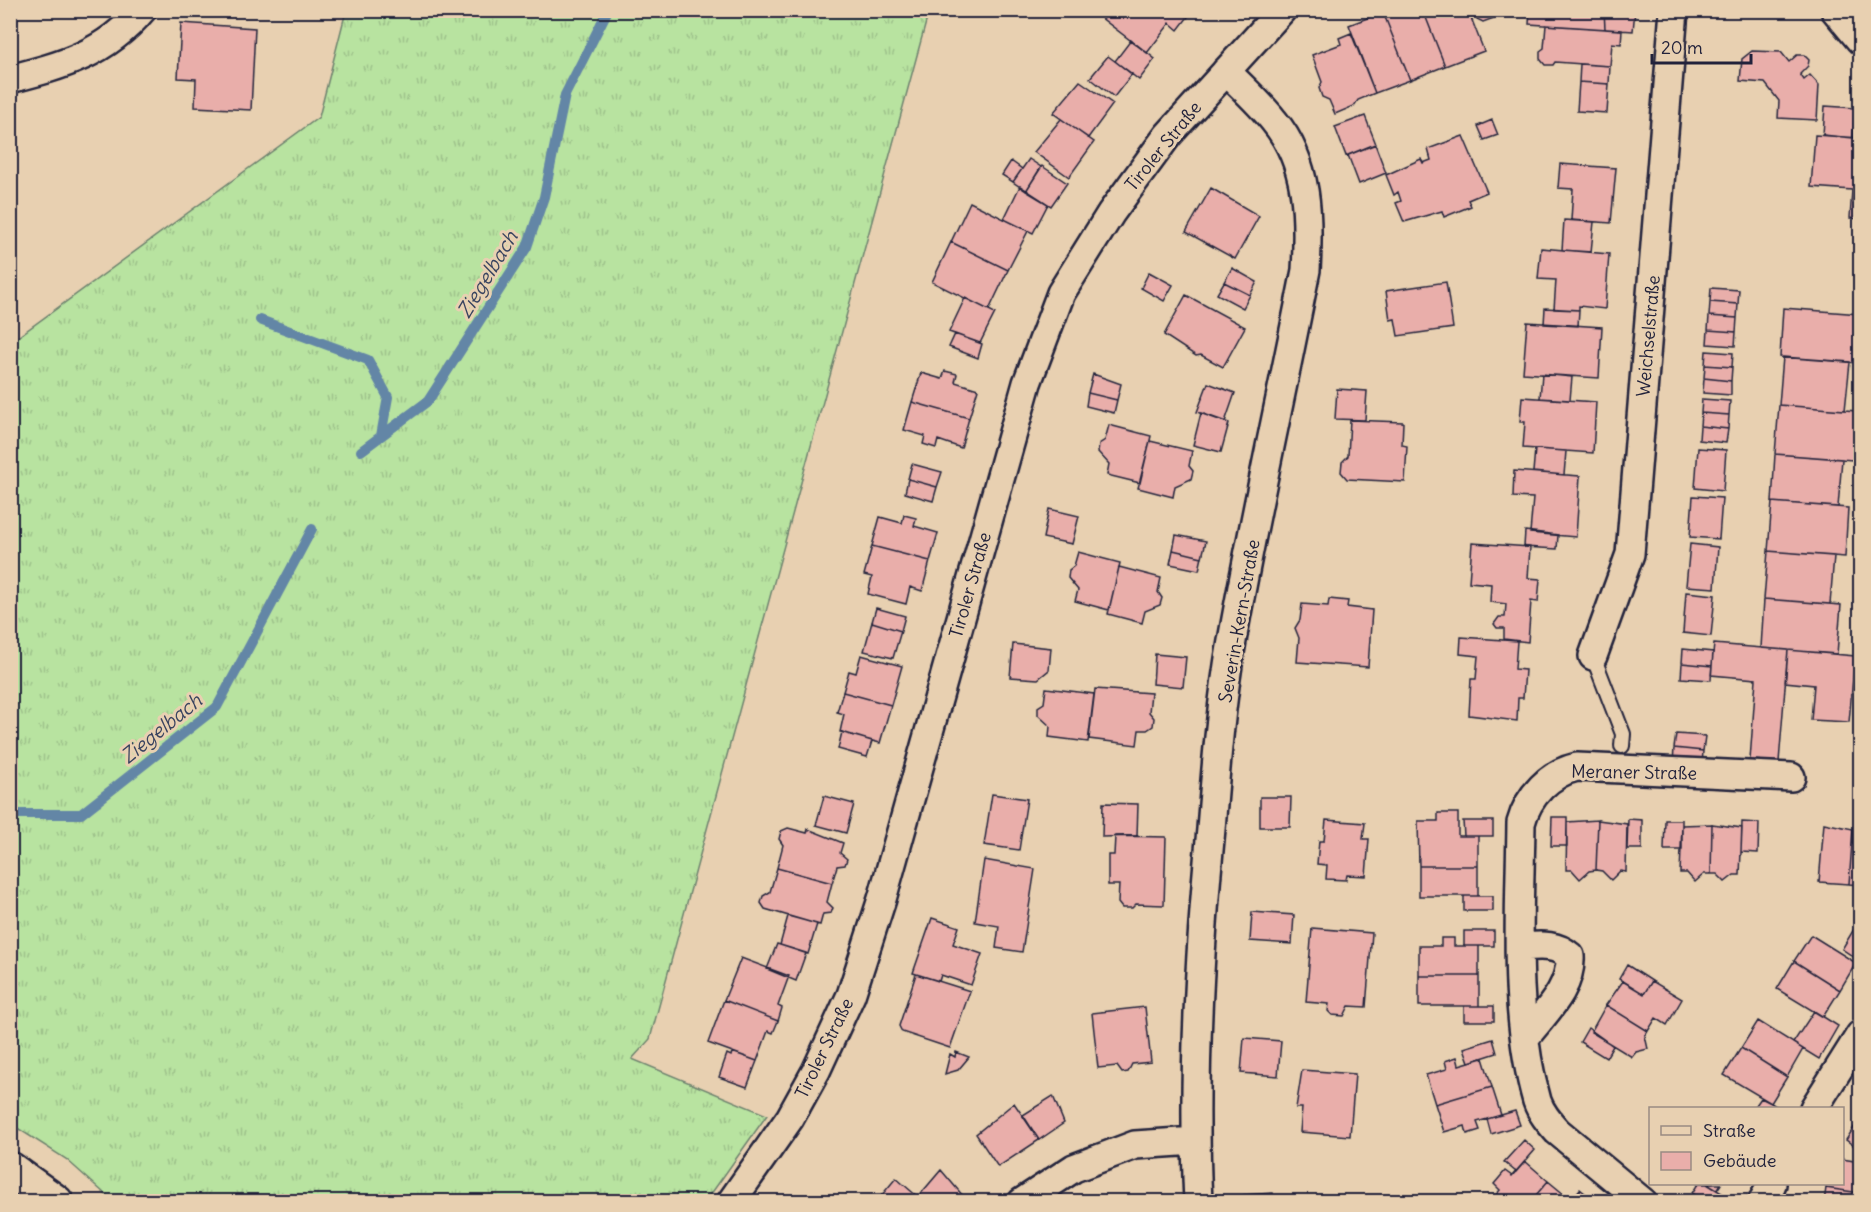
<svg xmlns="http://www.w3.org/2000/svg" width="1871" height="1212" viewBox="0 0 1871 1212" font-family="Delius,sans-serif">
<defs>
<pattern id="grass-tufts" width="24" height="20" patternUnits="userSpaceOnUse" patternTransform="scale(1.5)"><rect width="24" height="20" fill="#b8e3a0"/><path d="M3 7l-1-3M5 7V3M7 7l1-3M15 17l-1-3M17 17v-4M19 17l1-3" fill="none" stroke="#9ec28b"/></pattern>
</defs>
<rect width="100%" height="100%" fill="#e8d0b1"/>
<filter id="ink" filterUnits="userSpaceOnUse"><feTurbulence type="fractalNoise" baseFrequency=".0167" numOctaves="2"/><feDisplacementMap in="SourceGraphic" scale="12" xChannelSelector="R" yChannelSelector="G"/><feConvolveMatrix kernelMatrix="1 2 1 2 8 2 1 2 1" color-interpolation-filters="sRGB"/></filter>
<g filter="url(#ink)">
<!-- grass -->
<path fill="url(#grass-tufts)" stroke="#6d826e" stroke-width="1.5" d="M346,11H929L650,1039L632,1059L767,1115L706,1201H113L66,1159L11,1124V342L319,117Z"/>
<g fill="none" stroke-linecap="round" stroke-linejoin="round">
<!-- stream -->
<path stroke="#6386a6" stroke-width="10" d="M260,320L368,360L388,397L381,436
M361,451L428,401L527,247L544,197L565,95L608,10
M10,814H81L217,707L312,529"/>
</g>
<!-- building -->
<path fill="#e9aeaa" stroke="#22223b" stroke-width="1.5" d="M1105,10H1187L1191,13L1178,30L1170,23L1147,53L1100,17Z
M1388,10H1423L1445,66L1410,80L1383,12Z
M1423,10H1468L1484,51L1445,66Z
M1474,10H1501L1502,15L1483,22L1477,19Z
M1530,10H1604L1605,29L1529,24Z
M1604,10H1635L1633,31L1605,29Z
M1383,12L1410,80L1375,93L1349,25Z
M181,23L255,28L251,110L195,107L196,79L178,78Z
M1546,25L1622,30L1621,44L1612,43L1610,66L1555,62L1553,65H1545L1540,59V51L1544,48Z
M1351,33L1375,93L1358,100L1354,106L1335,114L1329,100L1322,97L1319,88L1322,82L1312,55L1341,44L1339,38Z
M1131,40L1155,59L1139,80L1115,61Z
M1752,51L1781,52L1789,62L1797,55H1804L1809,60L1808,66L1800,74L1804,80L1810,75L1819,85L1817,120L1778,118L1779,101L1765,83L1740,81L1742,59Z
M1108,56L1132,74L1114,97L1090,78Z
M1580,64L1610,66L1609,84L1579,82Z
M1080,81L1113,104L1088,138L1053,113Z
M1579,82L1609,84L1607,113L1577,111Z
M1825,106L1855,108L1853,138L1823,135Z
M1365,116L1376,144L1346,156L1335,127Z
M1061,119L1094,142L1069,177L1034,152Z
M1492,120L1498,135L1484,140L1478,126Z
M1815,135L1860,138V219L1850,218L1852,190L1811,187Z
M1463,136L1487,192L1468,200L1471,206L1444,217L1442,211L1404,222L1396,203L1401,201L1398,192L1394,195L1386,175L1421,159L1423,163L1431,160L1428,149Z
M1375,144L1386,173L1359,184L1348,155Z
M1029,159L1041,167L1026,191L1013,182Z
M1011,161L1022,169L1013,182L1002,175Z
M1560,164L1616,168L1611,223L1571,220L1573,189L1558,188Z
M1042,166L1067,183L1051,206L1026,191Z
M1020,186L1048,204L1033,233L1004,219Z
M1211,188L1259,216L1235,259L1186,232Z
M970,202L1028,231L1008,270L951,242Z
M1564,220L1594,222L1591,252L1562,250Z
M951,242L1008,270L989,310L932,282Z
M1541,248L1609,254L1605,309L1579,306V310L1554,309L1556,280L1538,279Z
M1232,268L1257,282L1250,295L1224,282Z
M1149,272L1173,285L1164,301L1141,288Z
M1224,282L1250,295L1243,308L1217,294Z
M1446,282L1453,328L1398,336L1395,319L1390,320L1386,291Z
M1711,288L1739,290L1738,304L1710,302Z
M1186,295L1245,327L1223,367L1201,355L1196,356L1164,335Z
M965,298L995,313L980,343L949,332Z
M1710,302L1738,304L1737,318L1709,316Z
M1545,308L1579,310L1578,326L1544,324Z
M1783,308L1860,314L1858,363L1780,357Z
M1709,316L1737,318L1736,332L1708,330Z
M1527,322L1602,327L1599,378L1523,373Z
M1708,330L1736,332L1735,346L1707,344Z
M955,334L982,344L978,358L949,347Z
M1706,351L1733,353L1732,367L1705,365Z
M1783,357L1850,362L1845,410L1779,405Z
M1705,365L1732,367L1731,381L1704,378Z
M945,371L957,374L955,382L978,389L969,418L912,402L921,373L942,379Z
M1093,374L1121,384L1117,400L1088,393Z
M1542,374L1572,377L1570,400L1540,398Z
M1704,378L1731,381V395L1703,393Z
M1208,383L1235,393L1225,422L1197,412Z
M1337,389L1367,391L1365,420L1335,419Z
M1088,393L1117,400L1114,413L1086,406Z
M1522,397L1596,402L1593,453L1523,448L1525,422H1520Z
M1702,399L1730,401L1729,415L1701,413Z
M912,402L969,418L961,448L938,440L936,448L923,444L925,436L904,430Z
M1779,405L1857,411L1853,460L1775,454Z
M1201,413L1229,423L1221,452L1193,445Z
M1701,413L1729,415L1728,429L1700,426Z
M1350,420L1403,422L1402,445L1407,446L1405,482L1347,479L1341,472L1342,462L1348,456Z
M1109,425L1151,436L1140,483L1107,475L1109,464L1098,452L1099,444L1105,440Z
M1700,426L1728,429L1726,443L1699,440Z
M1150,441L1192,451L1189,466L1193,471L1191,479L1175,486L1173,497L1138,488Z
M1698,448L1726,450L1723,491L1695,488Z
M1535,449L1566,451L1564,475L1533,472Z
M1775,454L1842,459L1838,507L1772,502Z
M912,464L942,472L937,487L908,479Z
M1514,471L1580,476L1576,537L1530,533L1533,498L1513,497Z
M908,479L937,487L933,501L905,493Z
M1693,496L1722,498L1719,539L1690,537Z
M1772,502L1848,508L1845,557L1768,551Z
M1049,509L1079,516L1072,544L1043,538Z
M904,515L916,518L914,526L938,533L930,561L872,546L880,517L902,523Z
M1525,531L1558,535L1557,549L1524,547Z
M1176,535L1206,541L1202,557L1173,550Z
M1472,543L1530,547L1528,578L1540,579L1538,602L1531,601L1528,642L1504,639V628H1497L1494,624L1499,617H1505L1506,604L1490,602L1491,584L1469,582Z
M1690,544L1718,547L1715,588L1686,586Z
M872,546L930,561L922,591L910,587L906,604L868,594L872,577L864,575Z
M1173,550L1202,557L1199,570L1170,564Z
M1768,551L1834,556L1830,604L1764,599Z
M1078,552L1120,563L1109,610L1075,601L1078,590L1068,578L1069,570L1074,566Z
M1119,567L1161,578L1158,592L1162,598L1160,605L1145,611L1142,623L1108,614Z
M1686,592L1715,595L1711,636L1683,633Z
M1329,599L1348,601L1347,607L1372,610L1368,667L1297,662L1299,638L1295,628L1300,620L1302,604L1328,606Z
M1764,599L1841,605L1837,654L1761,648Z
M876,608L905,616L901,631L872,622Z
M872,622L901,631L893,658L864,651Z
M1461,637L1517,641L1515,669L1525,670L1523,698H1518L1517,721L1469,715L1471,679H1476L1478,656L1460,654Z
M1013,644L1051,648L1049,670L1038,679L1010,677Z
M1714,644L1788,650L1779,762L1750,760L1756,679L1711,675Z
M1683,649L1713,652L1712,666L1682,663Z
M1788,650L1855,656L1849,722L1811,720L1814,685L1785,682Z
M1155,654L1186,657L1183,687L1153,684Z
M861,655L902,666L891,705L843,692L849,671L856,673Z
M1682,663L1712,666L1711,680L1681,678Z
M1046,688L1094,694L1088,742L1049,737L1050,726L1038,715V707L1044,703Z
M1095,689L1151,693L1149,712L1154,718L1153,726L1147,730H1139L1137,745L1089,739Z
M843,692L891,705L880,743L840,732L844,714L837,712Z
M842,732L872,741L867,757L838,749Z
M1676,734L1705,736L1703,751L1674,748Z
M1674,748L1703,751L1702,765L1673,763Z
M992,794L1027,799L1019,850L984,845Z
M824,796L854,804L846,833L816,825Z
M1260,797H1291L1290,827H1260Z
M1103,803L1138,804L1137,836L1102,837Z
M1438,813H1458V836H1478V866H1419L1418,821H1438Z
M1552,817H1567V846H1551Z
M1628,819L1642,820V849H1627Z
M1326,820L1365,823L1363,839H1369L1366,876L1347,875L1346,880L1326,879L1327,865L1317,864L1319,841H1324Z
M1598,820L1596,870L1589,871L1580,879L1572,870H1566L1567,822Z
M1598,820L1627,824L1626,872L1620,871L1611,880L1602,871L1596,870Z
M1665,820H1682V850H1664Z
M1463,821H1493V836H1464Z
M1742,822L1759,823L1758,853L1741,852Z
M1824,823L1853,829L1849,884L1819,882Z
M1712,824L1711,874H1704L1695,882L1687,873H1680L1682,825Z
M1712,824L1742,828L1740,875H1734L1725,882L1717,874H1711Z
M788,828L807,833L808,829L843,843L840,853L847,859L845,865L837,866L832,883L777,868L783,845L779,839L781,831Z
M1853,829L1860,830V885L1849,884Z
M1115,836L1166,837L1164,905L1136,904L1132,908H1122L1118,903L1119,885H1108V855H1114Z
M984,860L1035,869L1022,952L996,948L999,926L975,922Z
M1419,866H1478V896H1419Z
M777,868L832,883L827,902L833,908L831,913L823,914L820,925L765,909L761,903L763,896L770,892Z
M1464,896H1493V911H1464Z
M1252,912L1294,915L1292,944L1250,941Z
M788,916L817,924L808,954L780,945Z
M932,918L959,927L953,944L982,954L971,985L941,975L939,981L913,973Z
M1857,924L1860,926V961L1842,949Z
M1312,928L1372,933L1366,1007L1349,1006L1344,1016L1332,1015L1328,1011L1329,1004L1306,1002Z
M1464,931H1494V946H1464Z
M1811,935L1856,963L1840,990L1794,961Z
M1441,938H1454V946H1479V976H1419V946H1441Z
M777,944L806,953L796,981L767,969Z
M741,958L789,976L778,1006L782,1008L778,1021L724,1000Z
M1794,961L1840,990L1823,1017L1777,989Z
M1627,965L1652,981L1644,994L1619,979Z
M916,974L970,991L950,1048L902,1032L899,1026Z
M1419,976H1479V1006H1419Z
M1623,981L1644,994L1652,981L1682,999L1667,1025L1656,1018L1648,1031L1606,1005Z
M724,1000L778,1021L773,1033L768,1031L757,1061L708,1043Z
M1606,1005L1648,1031L1645,1036L1648,1049L1636,1052L1632,1057L1591,1032Z
M1464,1006H1494V1021H1464Z
M1145,1007L1151,1062L1132,1064L1128,1072L1122,1073L1117,1066L1098,1068L1092,1013Z
M1814,1011L1838,1026L1819,1059L1793,1043Z
M1758,1021L1803,1049L1787,1077L1741,1048Z
M1588,1028L1613,1046L1606,1058L1580,1042Z
M1244,1038L1281,1041L1278,1076L1241,1073Z
M1493,1039L1497,1053L1469,1062L1464,1048Z
M1741,1048L1787,1077L1771,1103L1724,1075Z
M732,1052L757,1061L747,1087L719,1077L727,1054L731,1056Z
M956,1052L969,1057L958,1070L945,1074L950,1054L955,1057Z
M1457,1057L1459,1065L1483,1058L1492,1087L1435,1104L1426,1075L1447,1069L1445,1061Z
M1302,1070L1355,1074L1350,1136L1300,1132L1302,1108H1296Z
M1492,1087L1501,1115L1477,1122L1480,1130L1467,1134L1465,1126L1444,1132L1435,1104Z
M1053,1096L1064,1123L1039,1140L1023,1115Z
M1761,1098L1771,1103L1779,1108H1754Z
M1014,1103L1039,1140L998,1167L976,1134Z
M1515,1111L1520,1125L1491,1134L1487,1119Z
M1860,1118V1150L1846,1140Z
M1524,1140L1535,1150L1516,1172L1504,1162Z
M1842,1159L1860,1162V1193L1826,1188V1184H1842Z
M1525,1161L1548,1181L1530,1202H1490L1500,1190L1494,1184L1505,1171L1512,1176Z
M941,1170L964,1197L960,1202H924L918,1197Z
M896,1178L918,1197L924,1202H876Z
M1548,1181L1571,1200L1569,1202H1530Z
M1698,1184H1707L1725,1195L1721,1202H1707L1692,1193Z
M1707,1184H1721L1717,1190Z
M1826,1188L1860,1193V1202H1824Z
M1580,1189L1592,1199L1590,1202H1569Z
M1273,1193L1274,1202H1244V1195Z
M1149,1198V1202H1121Z"/>
<g fill="none" stroke-linecap="round" stroke-linejoin="round">
<defs>
<path id="service" d="M1593,656L1623,734L1622,746"/>
<path id="minor" d="M1835,10L1860,40
M10,79C64,65 105,54 142,10
M1593,656L1630,554L1674,10
M1520,947C1539,946 1555,943 1570,956C1572,989 1544,1013 1525,1038
M1814,1108L1860,1035
M731,1202L790,1118L816,1071L851,995L882,899L1027,383L1061,293L1111,213L1168,135L1282,10
M1022,1202L1074,1168L1135,1145L1195,1141
M1198,1202C1192,1077 1199,953 1211,829C1216,766 1221,702 1232,641C1254,517 1282,393 1306,270C1309,218 1309,163 1274,121C1260,103 1242,87 1226,71
M1643,1202L1557,1131C1549,1122 1541,1113 1537,1101C1512,1014 1520,912 1521,823C1528,796 1550,773 1577,767L1791,777
M1762,1202L1772,1184"/>
<path id="tertiary" d="M10,1169L56,1202"/>
</defs>
<!-- service casing -->
<use href="#service" stroke="#22223b" stroke-width="18"/>
<!-- minor casing -->
<use href="#minor" stroke="#22223b" stroke-width="32"/>
<!-- tertiary casing -->
<use href="#tertiary" stroke="#22223b" stroke-width="38"/>
<!-- service -->
<use href="#service" stroke="#e8d0b1" stroke-width="14"/>
<!-- minor -->
<use href="#minor" stroke="#e8d0b1" stroke-width="27"/>
<!-- tertiary -->
<use href="#tertiary" stroke="#e8d0b1" stroke-width="33"/>
</g>
</g>
<g text-anchor="middle" dominant-baseline="central" stroke-width="6" stroke-linejoin="round" paint-order="stroke">
<!-- street labels -->
<g font-size="18" fill="#22223b" stroke="#e8d0b1">
<text transform="translate(1163 146) rotate(-51)">Tiroler Straße</text>
<text transform="translate(1648 336) rotate(-85)">Weichselstraße</text>
<text transform="translate(970 585) rotate(-74)">Tiroler Straße</text>
<text transform="translate(1239 621) rotate(-80)">Severin-Kern-Straße</text>
<text transform="translate(1634 772) rotate(1)">Meraner Straße</text>
<text transform="translate(824 1048) rotate(-64)">Tiroler Straße</text>
</g>
<!-- water labels -->
<g font-size="20" font-style="italic" fill="#38435f" stroke="#e8d0b1">
<text transform="translate(487 274) rotate(-59)">Ziegelbach</text>
<text transform="translate(161 728) rotate(-39)">Ziegelbach</text>
</g>
</g>
<!-- margin -->
<rect width="1871" height="1212" fill="none" stroke="#e8d0b1" stroke-width="36"/>
<rect x="18" y="18" width="1835" height="1176" fill="none" stroke="#22223b" stroke-width="2" filter="url(#ink)"/>
<!-- legend -->
<rect x="1649" y="1107" width="195" height="78" fill="#e8d0b1" stroke="#998a82" stroke-width="1.5"/>
<rect x="1661" y="1126" width="30" height="9" fill="#e8d0b1" stroke="#998a82" stroke-width="1.5"/>
<text x="1703" y="1137" font-size="18" fill="#22223b">Straße</text>
<rect x="1661" y="1152" width="30" height="18" fill="#e9aeaa" stroke="#998a82" stroke-width="1.5"/>
<text x="1703" y="1167" font-size="18" fill="#22223b">Gebäude</text>
<!-- scale -->
<path d="M1652 54v9h99v-9" fill="none" stroke="#22223b" stroke-width="3"/>
<text x="1661" y="54" font-size="18" fill="#22223b" stroke="#e8d0b1" stroke-width="4.5" paint-order="stroke">20 m</text>
</svg>
